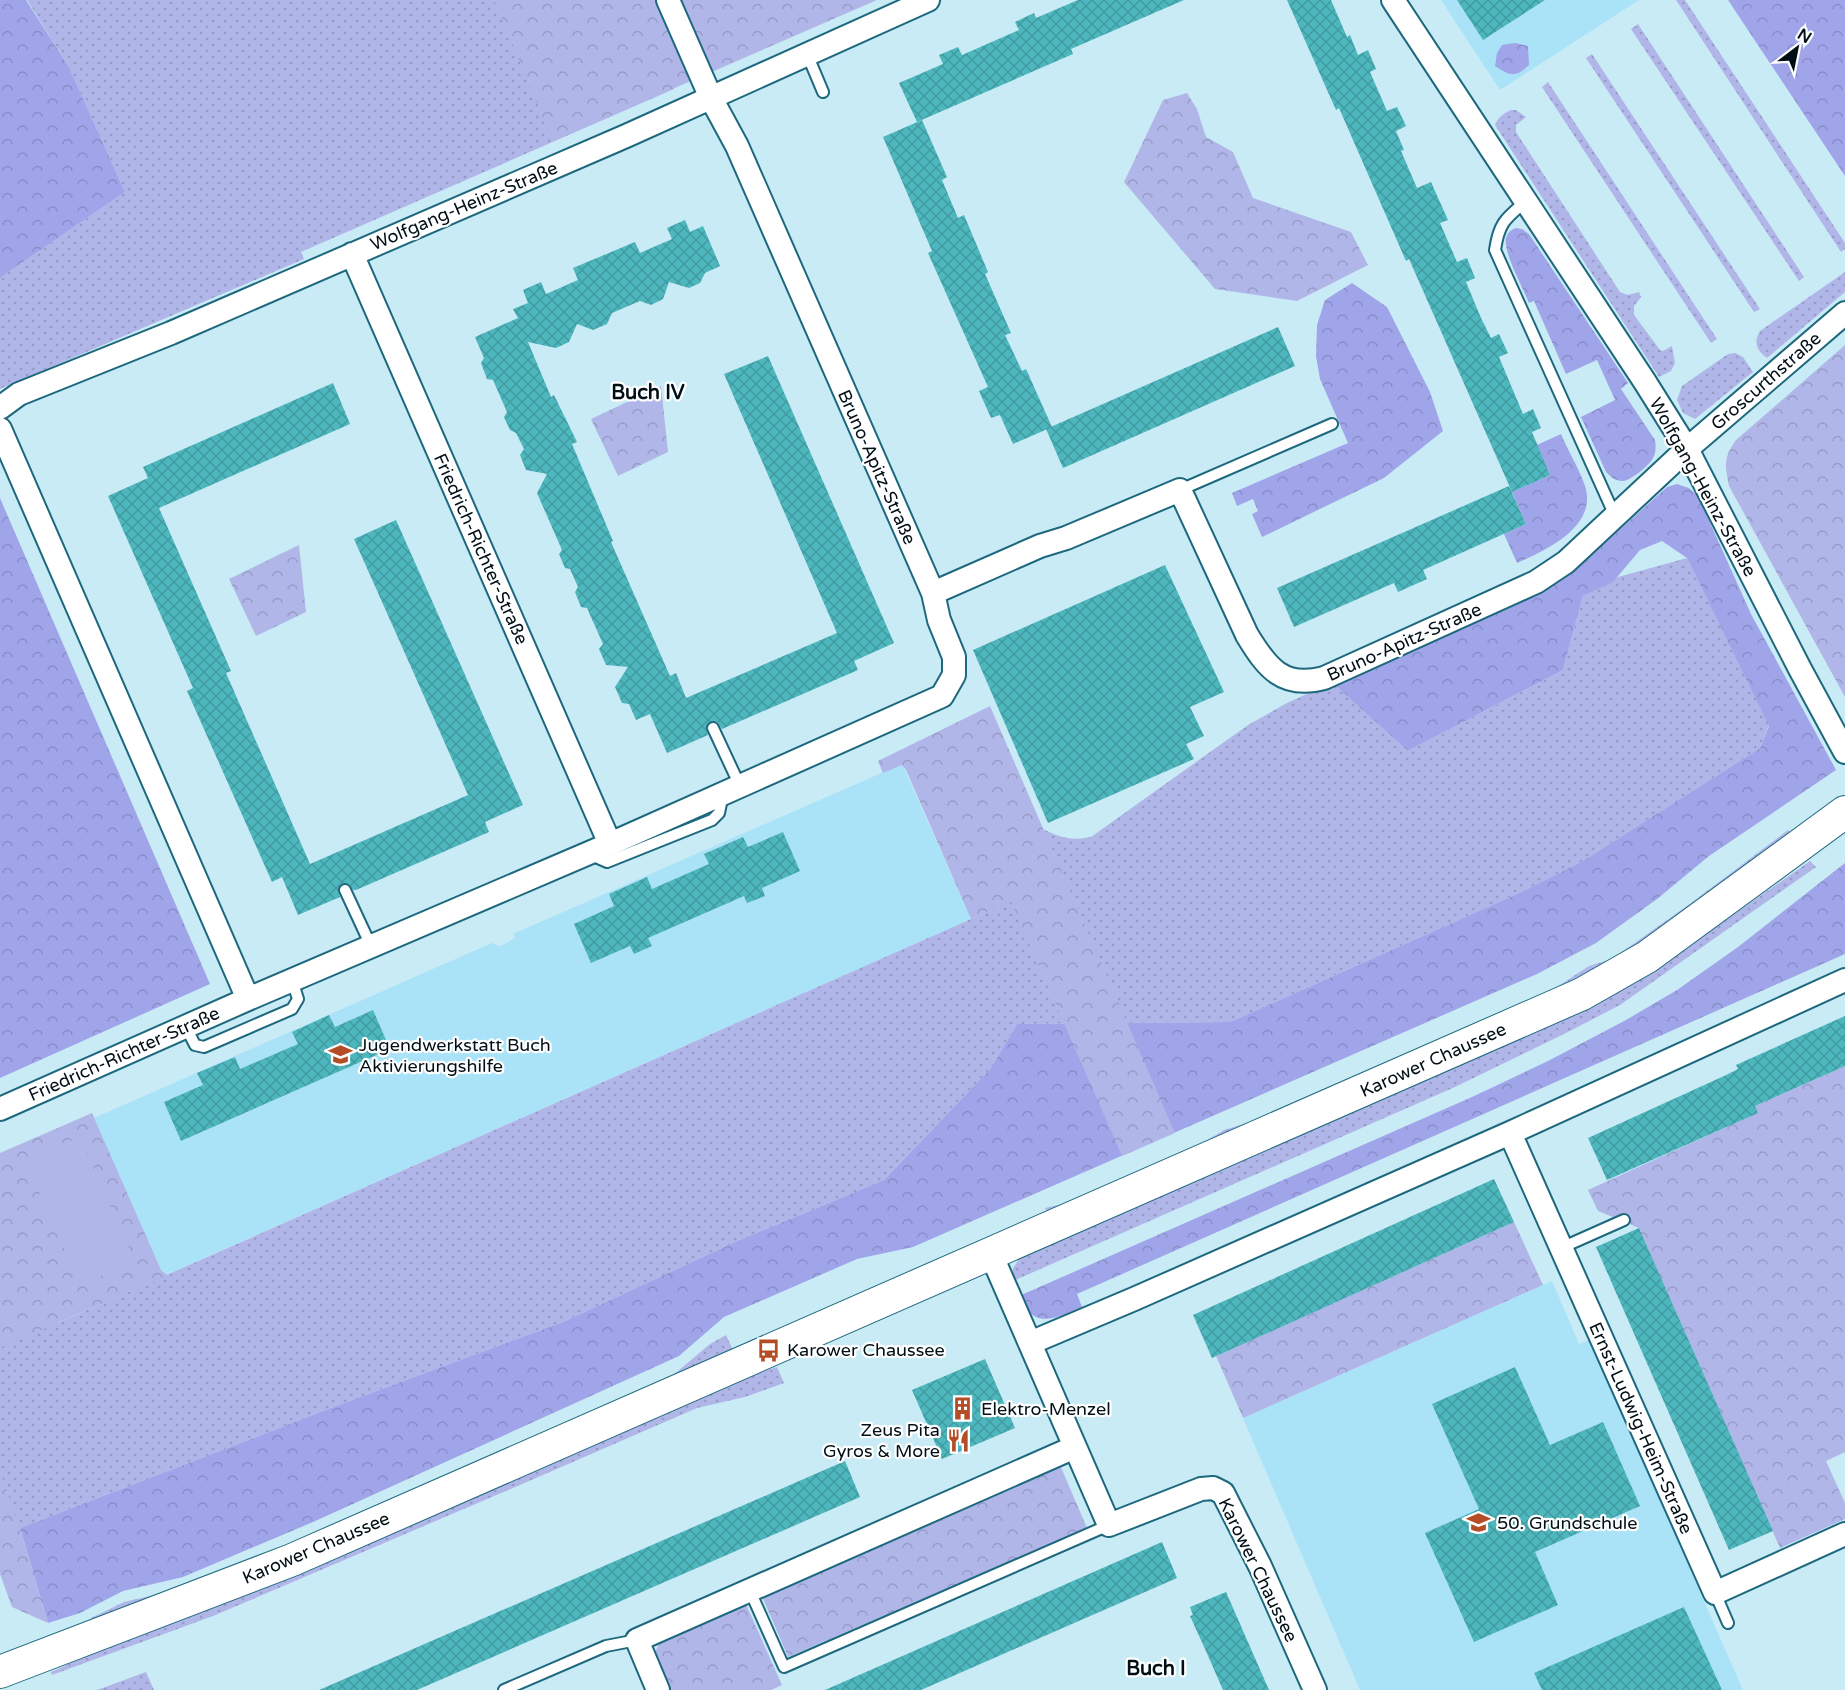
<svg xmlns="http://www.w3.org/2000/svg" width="1845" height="1690" viewBox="0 0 1845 1690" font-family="'Varela Round',sans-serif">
<defs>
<pattern id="grass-dots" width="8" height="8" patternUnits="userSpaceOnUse" patternTransform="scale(1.5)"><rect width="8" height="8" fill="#b1b6e9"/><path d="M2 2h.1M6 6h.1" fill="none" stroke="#969bc7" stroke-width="1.8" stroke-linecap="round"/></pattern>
<pattern id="forest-crowns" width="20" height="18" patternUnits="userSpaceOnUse" patternTransform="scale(1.5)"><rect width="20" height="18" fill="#a0a5e9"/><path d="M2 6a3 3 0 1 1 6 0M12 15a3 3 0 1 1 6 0" fill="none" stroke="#888dc7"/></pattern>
<pattern id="park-crowns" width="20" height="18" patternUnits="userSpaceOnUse" patternTransform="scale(1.5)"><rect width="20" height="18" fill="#b1b6e9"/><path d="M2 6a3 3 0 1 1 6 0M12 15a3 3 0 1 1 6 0" fill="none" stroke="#969bc7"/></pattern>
<pattern id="building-cross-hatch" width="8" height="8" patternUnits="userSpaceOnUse" patternTransform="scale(1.5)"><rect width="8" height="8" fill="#4db7bd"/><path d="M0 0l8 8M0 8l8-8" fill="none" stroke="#419ca2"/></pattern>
</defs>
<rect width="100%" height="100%" fill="#c9ebf6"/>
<!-- built -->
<path fill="#aae3f7" d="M1441,0H1639L1500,90Z
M902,764L971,919L168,1274L160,1269L94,1118L492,943L499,946L505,944L515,938L513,934Z
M1552,1281L1579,1344L1589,1340L1743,1690H1360L1243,1418Z"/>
<!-- grass -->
<path fill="url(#grass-dots)" d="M27,0H644L674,89L301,252L304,259L0,389V278L125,192L69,67Z
M1676,0H1685L1845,243V249L1841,252Z
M1638,24L1804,277L1799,281L1631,29Z
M1592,54L1760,309L1754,312L1586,58Z
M1548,82L1717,339L1711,343L1542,87Z
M1511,110H1516L1526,117L1516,125V132L1620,292L1628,295L1639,292L1641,297L1634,306V315L1660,350L1663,351L1672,346L1675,363L1671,371L1659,377L1495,125C1498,117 1504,113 1511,110Z
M1845,272V292L1767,358C1757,351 1753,342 1760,331Z
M1735,353L1743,357L1753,372L1695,419L1683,413L1677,400L1682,386L1728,354Z
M1687,558L1769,725L1760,748L1581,862L1519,893L1230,1022L1017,1024L991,1068L884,1180L737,1241L563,1322L336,1406L20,1528L0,1533V1244L58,1323L1064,878L1043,829C1061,838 1071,841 1091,837L1248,725L1287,703L1333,682L1408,751L1563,670L1583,596L1618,577Z
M1788,830L1791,833L1684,915L1587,977L1049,1216L1045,1208L1071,1202L1198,1146L1224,1130L1253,1121L1546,994L1589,966L1612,959L1691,903Z
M1810,861L1816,867L1620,1005L1570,1031L1455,1087L1013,1281V1268L1024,1252L1690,945Z
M726,1335L733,1350L263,1560L93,1622L91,1618L124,1602L158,1594L265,1554L672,1376L710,1344Z
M777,1367L784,1383L745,1397L697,1408L513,1488L213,1616L52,1675L51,1672L161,1622L740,1378Z
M146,1672L154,1690H97Z"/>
<!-- forest -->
<path fill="url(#forest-crowns)" d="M0,0H26L69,67L125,192L0,278Z
M1728,0H1845V176Z
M1515,43L1528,46L1529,65C1515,78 1510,76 1495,66L1497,53L1502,45Z
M1516,228L1522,229L1529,234L1628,383L1621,389L1655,440C1656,445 1656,453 1653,458C1650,465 1630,481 1623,481C1615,481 1611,477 1606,472L1581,417L1615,400L1597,360L1566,374L1534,301L1529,303C1523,288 1503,252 1506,238C1508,232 1511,230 1516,228Z
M1352,283L1387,307L1430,392L1443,431L1384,478L1262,537L1252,514L1258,511L1253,499L1237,506L1232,493L1348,443L1320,379L1316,356L1317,325L1325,300Z
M1561,434C1568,451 1579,468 1585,486C1598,526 1547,550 1517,563L1504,534L1526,524L1512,492L1550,475L1537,445Z
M1677,484L1689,488L1698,496L1751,614L1836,770L1709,856L1657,899L1596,943L1537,974L913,1247L857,1259L724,1317L679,1356L313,1522L183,1577L123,1591L80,1613L48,1623L20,1528L336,1406L563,1322L737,1241L884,1180L991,1068L1017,1024L1230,1022L1519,893L1581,862L1760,748L1769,726L1687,558L1662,541L1640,550L1613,582L1583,596L1563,670L1408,751L1334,684L1516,605L1577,568L1667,487Z
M0,498L210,984L0,1078Z
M1845,863V954L1077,1294L1082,1307C1056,1318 1033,1331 1019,1296L1472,1097L1548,1061L1626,1020L1677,990L1738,947Z"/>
<!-- park -->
<path fill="url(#park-crowns)" d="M494,0H877L553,141Z
M1187,93L1197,109L1206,137L1233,152L1253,198L1351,232L1368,265L1297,301L1215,289L1124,182L1163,100Z
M1845,345V697L1729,486C1725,465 1723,458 1736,440Z
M661,386L668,452L618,476L591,419Z
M299,545L306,612L256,636L229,579Z
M990,706L1175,1133L1122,1156L1011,902L971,919L906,770L902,765L883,773L878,761Z
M1845,1066V1452L1826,1461L1845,1503V1519L1780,1548L1639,1228L1598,1211L1588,1190L1757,1113L1755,1106Z
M92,1113L161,1270L168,1275L0,1348V1153Z
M1514,1222L1543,1285L1243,1418L1216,1356Z
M1060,1465L1087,1528L788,1657L761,1594Z
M0,1471L20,1528L48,1623L12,1607L0,1574Z
M745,1602L782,1685L771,1690H665L653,1656L661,1640Z"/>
<!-- pitch -->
<path fill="#b1b6e9" d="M79,1137L135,1261L81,1285L25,1161Z"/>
<!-- building -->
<path fill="url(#building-cross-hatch)" d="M1078,0H1184L1071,49L1073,54L917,122L899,83L943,64L939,55L958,47L962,55L1019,30L1015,22L1034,13L1036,18Z
M1287,0H1331L1347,37L1350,35L1358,55L1368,50L1376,69L1370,72L1387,111L1397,107L1406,126L1396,131L1404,150L1401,151L1417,188L1431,182L1448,220L1440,223L1457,262L1467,258L1475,278L1466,282L1481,318L1491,338L1499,334L1508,353L1499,357L1523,414L1533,409L1541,428L1532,432L1550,475L1512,492L1409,259L1406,261L1339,108L1336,110Z
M1457,0H1545L1483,40Z
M922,120L947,177L942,180L958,218L964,215L988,272L985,274L1011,333L1005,335L1022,371L1026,369L1052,427L1013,444L1000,415L991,418L979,391L988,387L928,253L932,251L883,137Z
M685,220L690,232L703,226L720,266L705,273L700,283L689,288L669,282L663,299L651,305L640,301L612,313L607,324L593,330L577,324L569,342L556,348L528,342L551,397L554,395L577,442L572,444L613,541L611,542L670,676L676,673L686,698L837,633L724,374L768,356L894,643L854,661L858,670L722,729L717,722H709L706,728L708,735L667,753L650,714L636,720L629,704L622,703L615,687L628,667L606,665L599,649L603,644L587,608L581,607L575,592L578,587L570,569L565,568L559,554L562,550L537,493L547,474L526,470L520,455L524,449L516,433L510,430L504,417L507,412L493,380L487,379L481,363L484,358L475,337L518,318L513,309L528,303L523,290L541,282L546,294L578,280L573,268L635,242L640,253L672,239L667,228Z
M1278,327L1295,366L1063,468L1046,429Z
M333,383L350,424L159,508L231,671L226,673L310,864L468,795L354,539L396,520L523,805L485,822L489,832L356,890H353L349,884H341L338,889L340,897L298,915L282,877L272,882L187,691L193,688L108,496L148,478L143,467Z
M1509,486L1526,524L1423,570L1427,579L1398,592L1394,583L1294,627L1277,588Z
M1165,565L1224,692L1190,707L1204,736L1186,744L1194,759L1048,823L973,650Z
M783,832L800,871L762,888L765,896L747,903L744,896L648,938L652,946L634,954L630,946L591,963L574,924L614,906L609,894L647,877L652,889L709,864L704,854L743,837L748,847Z
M373,1010L390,1049L181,1141L164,1102L203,1085L197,1073L235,1057L240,1069L298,1044L292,1032L329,1015L335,1027Z
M1845,1016V1066L1755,1106L1758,1113L1607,1180L1588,1138L1724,1076L1738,1069L1736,1065Z
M1494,1179L1514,1222L1212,1358L1193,1315Z
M1639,1228L1773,1531L1729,1550L1596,1247Z
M985,1359L1015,1428L942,1459L912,1390Z
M1515,1367L1550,1445L1603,1422L1640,1506L1535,1552L1558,1605L1474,1642L1425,1533L1479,1509L1432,1404Z
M845,1461L860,1497L417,1690H319Z
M1162,1542L1177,1578L921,1690H825Z
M1226,1592L1269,1690H1223L1205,1649L1190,1616L1193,1615L1190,1607Z
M1684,1607L1722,1690H1542L1534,1673Z"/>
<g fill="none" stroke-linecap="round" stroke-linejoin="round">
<defs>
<path id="lane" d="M807,54L823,92
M1525,202C1505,219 1499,223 1495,250L1615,516
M1180,490L1332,424
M713,728L740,786
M589,854L607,862L712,820L719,813L723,794
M345,890L371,946
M186,1027L195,1045L204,1047L292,1009L298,999L292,980
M1561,1248L1624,1220
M750,1591L784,1667L1109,1525
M1715,1593L1728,1623
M504,1690L606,1646L637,1640"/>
<path id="street" d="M1393,0L1645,382L1687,449L1800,669L1845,752
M352,254L610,844
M0,408L19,394L171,333L626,136L928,0
M0,429L248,999
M933,593L1040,546L1066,538L1180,490L1247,635C1267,668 1283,689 1324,678L1536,582L1566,562L1687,449L1845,313
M0,1109L248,999L610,844L942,696L954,675V657L939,620L933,593L737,146L711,98L668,0
M1510,1133L1715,1593L1845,1534
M991,1254L1109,1525L1201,1489L1213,1488L1223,1493L1260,1566L1315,1690
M1030,1343L1134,1299L1510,1133L1845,980
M658,1690L637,1640L1075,1447"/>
<path id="secondary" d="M0,1672L292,1560L1582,994L1647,957L1845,812"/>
</defs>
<!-- lane casing -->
<use href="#lane" stroke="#1d687d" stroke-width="14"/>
<!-- street casing -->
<use href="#street" stroke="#1d687d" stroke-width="26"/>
<!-- secondary casing -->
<use href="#secondary" stroke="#1d687d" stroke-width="34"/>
<!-- lane -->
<use href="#lane" stroke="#fff" stroke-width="10"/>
<!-- street -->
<use href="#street" stroke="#fff" stroke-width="22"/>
<!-- secondary -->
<use href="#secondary" stroke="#fff" stroke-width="32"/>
</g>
<!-- icons -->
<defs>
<symbol id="school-bare" viewBox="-9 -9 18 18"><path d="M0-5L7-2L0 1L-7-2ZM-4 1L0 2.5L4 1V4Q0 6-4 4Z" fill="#b44d25" stroke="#fff" stroke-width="2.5" paint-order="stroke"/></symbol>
<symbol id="bus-bare" viewBox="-9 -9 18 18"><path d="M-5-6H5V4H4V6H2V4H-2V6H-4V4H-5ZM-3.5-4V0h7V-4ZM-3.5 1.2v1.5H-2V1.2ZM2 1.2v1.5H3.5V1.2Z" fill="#b44d25" stroke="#fff" stroke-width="2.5" paint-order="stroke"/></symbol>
<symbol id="building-bare" viewBox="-9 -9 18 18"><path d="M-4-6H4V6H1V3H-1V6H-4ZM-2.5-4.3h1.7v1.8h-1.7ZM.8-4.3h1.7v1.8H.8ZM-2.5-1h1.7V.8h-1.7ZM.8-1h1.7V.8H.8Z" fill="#b44d25" stroke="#fff" stroke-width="2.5" paint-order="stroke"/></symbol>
<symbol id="restaurant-bare" viewBox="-9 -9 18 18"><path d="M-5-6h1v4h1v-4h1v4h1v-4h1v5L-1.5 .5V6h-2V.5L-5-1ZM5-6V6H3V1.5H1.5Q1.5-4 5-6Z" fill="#b44d25" stroke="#fff" stroke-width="2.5" paint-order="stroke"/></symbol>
</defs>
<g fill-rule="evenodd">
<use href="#school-bare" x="324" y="1038" width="33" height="33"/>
<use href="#bus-bare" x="752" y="1334" width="33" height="33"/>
<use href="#building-bare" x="946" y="1392" width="33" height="33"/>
<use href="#restaurant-bare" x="942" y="1424" width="33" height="33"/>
<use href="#school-bare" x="1462" y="1506" width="33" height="33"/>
</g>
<g text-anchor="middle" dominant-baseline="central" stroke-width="4.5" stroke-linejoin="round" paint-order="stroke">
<!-- street labels -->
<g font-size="18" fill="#000f15" stroke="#fff">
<text transform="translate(464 206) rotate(-23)">Wolfgang-Heinz-Straße</text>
<text transform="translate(1766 381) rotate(-41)">Groscurthstraße</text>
<text transform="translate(877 467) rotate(66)">Bruno-Apitz-Straße</text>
<text transform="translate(1703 487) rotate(61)">Wolfgang-Heinz-Straße</text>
<text transform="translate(481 549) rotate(66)">Friedrich-Richter-Straße</text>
<text transform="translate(1404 642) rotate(-24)">Bruno-Apitz-Straße</text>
<text transform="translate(124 1054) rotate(-24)">Friedrich-Richter-Straße</text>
<text transform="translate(1433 1060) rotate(-24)">Karower Chaussee</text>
<text transform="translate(1641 1428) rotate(66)">Ernst-Ludwig-Heim-Straße</text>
<text transform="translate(316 1548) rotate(-23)">Karower Chaussee</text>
<text transform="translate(1258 1570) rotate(64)">Karower Chaussee</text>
</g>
<!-- poi labels -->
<g font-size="18" fill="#000f15" stroke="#fff" text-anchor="start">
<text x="359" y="1045">Jugendwerkstatt Buch<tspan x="359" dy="21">Aktivierungshilfe</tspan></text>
<text x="787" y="1350">Karower Chaussee</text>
<text x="981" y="1409">Elektro-Menzel</text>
<text x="940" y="1430" text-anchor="end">Zeus Pita<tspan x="940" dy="21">Gyros &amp; More</tspan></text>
<text x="1497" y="1523">50. Grundschule</text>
</g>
<!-- neighbourhood labels -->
<g font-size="20" font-weight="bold" fill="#000f15" stroke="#fff">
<text x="648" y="393">Buch IV</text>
<text x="1156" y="1669">Buch I</text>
</g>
</g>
<!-- north arrow -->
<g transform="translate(1797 48) rotate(32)" stroke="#ffffff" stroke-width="4.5" paint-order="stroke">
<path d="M0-4.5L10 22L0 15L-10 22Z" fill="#000f15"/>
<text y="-9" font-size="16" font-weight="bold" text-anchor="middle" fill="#000f15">N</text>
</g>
</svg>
